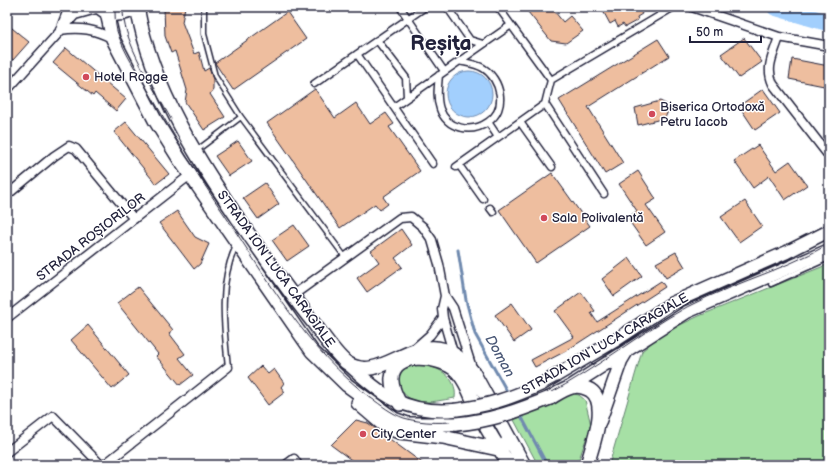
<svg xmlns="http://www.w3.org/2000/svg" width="836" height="472" viewBox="0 0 836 472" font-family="'Balsamiq Sans',sans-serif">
<rect width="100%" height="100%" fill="#fff"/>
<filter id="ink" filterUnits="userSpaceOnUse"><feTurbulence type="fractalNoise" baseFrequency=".025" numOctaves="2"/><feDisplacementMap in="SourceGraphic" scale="8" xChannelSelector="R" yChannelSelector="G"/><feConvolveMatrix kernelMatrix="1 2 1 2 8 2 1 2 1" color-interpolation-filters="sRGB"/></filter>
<g filter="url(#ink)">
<!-- green -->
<path fill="#a6e0a5" stroke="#648170" d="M829,264V465H609L642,351L663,333L699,316Z
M416,364C435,365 458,375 455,398C430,402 406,410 396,379L400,371Z
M568,393L579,395L585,400L591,425L577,465H538L514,420Z"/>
<!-- water -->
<path fill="#a2cffd" stroke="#6f8aaf" d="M446 94a23 23 0 1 1 46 0a23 23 0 1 1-46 0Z"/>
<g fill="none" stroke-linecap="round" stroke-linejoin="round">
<!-- stream -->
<path stroke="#6f8aaf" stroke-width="3" d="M458,250L466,300L475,334L509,395
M520,414L547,465"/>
<!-- river -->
<path stroke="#a2cffd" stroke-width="17" d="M775,7L829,23"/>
</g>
<!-- building -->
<path fill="#eebe9f" stroke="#22223b" d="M164,7H185L182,22L194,54L199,52L204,71L209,68L213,79V90L210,94L225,117L204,130L185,102L187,90L175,51L171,53L165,36Z
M524,7H551L563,22L570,16L583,31L566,43L551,41Z
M601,7H639L642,14L637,17L638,20L625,27L623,24L618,27L615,21L610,24Z
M287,12L306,39L233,90L215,63Z
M7,24L29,42L13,60L7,55Z
M744,38L762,62L739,78L721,54Z
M658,39L669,56L588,107L623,163L605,174L559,100Z
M66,48L126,99L116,111L95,93L93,96L53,63Z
M792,59L829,66V87L789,79Z
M315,89L335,118L356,103L370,124L386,113L394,124L389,127L420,171L383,197L388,204L380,210L375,204L340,228L267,123Z
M763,89L780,113L755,130L739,106Z
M660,101L666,104L669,109L665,118L638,125L635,108Z
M126,122L169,174L156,184L114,132Z
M238,141L252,161L229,176L215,156Z
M758,145L776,171L790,161L807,185L785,200L769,176L753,188L734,161Z
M638,171L656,199L646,205L665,232L646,245L627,218L637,211L619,184Z
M552,173L590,226L536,263L499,210Z
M265,183L279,204L258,219L243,198Z
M745,201L762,226L739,242L721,217Z
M177,211L195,237L209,244L200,264L194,269L159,223Z
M294,225L309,246L287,261L272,240Z
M401,229L412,245L395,258L402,267L367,292L357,278L379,262L371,251Z
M676,252L685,267L666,278L656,263Z
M629,258L642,276L614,296L602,279Z
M661,281L665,287L566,351L535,367L531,360L574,337L555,311L581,292L595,311L591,313L597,322Z
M138,287L173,330L169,333L185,354L179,358L193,375L180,385L156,356L158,354L117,303Z
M512,303L531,330L514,342L495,315Z
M88,325L129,375L112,389L71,340Z
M261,366L268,374L274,369L284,383L281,387L285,392L268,405L248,378Z
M356,420L368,423L425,465H358L331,445Z"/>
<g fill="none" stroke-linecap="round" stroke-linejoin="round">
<defs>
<path id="service" d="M204,7V34L215,76L241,117L345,257
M196,151L241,117
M771,284L829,258
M228,367C224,326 218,284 236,246"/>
<path id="pedestrian" d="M400,7L444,71
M447,7L470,40L483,44
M498,7L551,80L545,104L604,194
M377,40L406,78L407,97
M357,54L433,164
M439,75C438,86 436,98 440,109C447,129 471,134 488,122C508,109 501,79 483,68C476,64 467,63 459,61
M551,80L674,7
M314,84L425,7
M394,107L511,25
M488,122L498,137
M520,122L552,167
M459,165L483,199
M456,167L545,104
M490,208L493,212"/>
<path id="minor" d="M692,7L779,37L829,46
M75,15L100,8
M62,25L69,7
M60,30C80,27 95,29 113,39
M779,37C774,54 765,67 773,84L829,156
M7,90L82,7
M7,195L54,156L69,146L76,149L134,219
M292,296L400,218L411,217L423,227L432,240L439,264L445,296L442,309L443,318L454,356
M445,296L453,308L472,368
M7,318L190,175
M414,349L430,335L443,318
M7,452L53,416L101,465
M104,465L228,367
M286,465L294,459L298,465"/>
<path id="secondary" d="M347,363C381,395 405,414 454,410
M542,384L616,340L672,303L787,252L829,231
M568,388L687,312L829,250
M600,421L621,361L627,351"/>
<path id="primary" d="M99,7C111,17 124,16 136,7
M137,7C152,91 202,167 250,236C269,263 288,290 309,317C318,328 336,356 347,363C387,389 424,310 473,372L524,465
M107,13L113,39L155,120L180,160L312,351L347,385L394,419L408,424H456
M550,398C557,394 564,389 572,387C578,385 584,387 590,390C610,403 592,446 587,465
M358,403L386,427L399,432L443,437L498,449L503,447L510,439
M400,404C396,396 391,387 392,378C394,350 438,357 453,368C467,379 472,400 480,416C489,433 499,449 510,465"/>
</defs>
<!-- service casing -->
<use href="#service" stroke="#22223b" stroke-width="7"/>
<!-- pedestrian casing -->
<use href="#pedestrian" stroke="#22223b" stroke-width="9"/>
<!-- minor casing -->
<use href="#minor" stroke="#22223b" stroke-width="11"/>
<!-- secondary casing -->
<use href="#secondary" stroke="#22223b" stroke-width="15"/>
<!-- primary casing -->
<use href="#primary" stroke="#22223b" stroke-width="16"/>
<!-- service -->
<use href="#service" stroke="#fff" stroke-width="4"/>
<!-- pedestrian -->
<use href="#pedestrian" stroke="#fff" stroke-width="6"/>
<!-- minor -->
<use href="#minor" stroke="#fff" stroke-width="8"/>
<!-- secondary -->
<use href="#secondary" stroke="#fff" stroke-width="12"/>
<!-- primary -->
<use href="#primary" stroke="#fff" stroke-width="13"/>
<!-- tram -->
<path stroke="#22223b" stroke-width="1" d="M115,7C115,15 115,23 117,31C124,53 138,73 149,92C173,134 197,175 224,214C267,278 307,351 371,398C381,405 392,414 404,418C440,429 496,418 530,403C579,381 622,346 668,318C718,286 778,274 829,244
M123,7C121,40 155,90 171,119
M502,407L529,397L557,382"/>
<defs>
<path id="secondary-bridge" d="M454,410C488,406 511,398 542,384"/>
<path id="primary-bridge" d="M456,424C490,421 518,411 550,398"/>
</defs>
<!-- secondary-bridge casing -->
<use href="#secondary-bridge" stroke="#22223b" stroke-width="15" stroke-linecap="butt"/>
<!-- primary-bridge casing -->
<use href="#primary-bridge" stroke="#22223b" stroke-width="16" stroke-linecap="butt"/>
<!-- secondary-bridge -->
<use href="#secondary-bridge" stroke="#fff" stroke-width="12"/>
<!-- primary-bridge -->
<use href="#primary-bridge" stroke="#fff" stroke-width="13"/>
</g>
</g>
<!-- markers -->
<g fill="#d1495b" stroke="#fff" stroke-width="1.5">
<circle cx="86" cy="77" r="4"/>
<circle cx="652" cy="114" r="4"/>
<circle cx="544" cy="218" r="4"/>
<circle cx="363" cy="434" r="4"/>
</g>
<g text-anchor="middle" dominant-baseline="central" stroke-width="3" stroke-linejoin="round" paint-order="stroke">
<!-- poi labels -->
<g font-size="13" fill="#22223b" stroke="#fff" text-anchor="start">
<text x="94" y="77">Hotel Rogge</text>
<text x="660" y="107">Biserica Ortodoxă<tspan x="660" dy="15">Petru Iacob</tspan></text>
<text x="552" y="218">Sala Polivalentă</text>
<text x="371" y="434">City Center</text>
</g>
<!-- street labels -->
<g font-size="13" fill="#22223b" stroke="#fff">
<text transform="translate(91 237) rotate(-38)">STRADA ROȘIORILOR</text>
<text transform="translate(276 269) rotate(54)">STRADA ION LUCA CARAGIALE</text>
<text transform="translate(605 344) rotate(-30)">STRADA ION LUCA CARAGIALE</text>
</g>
<!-- water labels -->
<g font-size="14" font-style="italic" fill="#485675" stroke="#fff">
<text transform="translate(500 356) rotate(61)">Doman</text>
</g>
<!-- town labels -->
<g font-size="21" font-weight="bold" fill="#22223b" stroke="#fff">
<text x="441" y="43">Reșița</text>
</g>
</g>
<!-- margin -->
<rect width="836" height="472" fill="none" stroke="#fff" stroke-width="24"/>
<rect x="12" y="12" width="812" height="448" fill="none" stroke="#22223b" stroke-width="1.5" filter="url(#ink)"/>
<!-- scale -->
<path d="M690 36v6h71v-6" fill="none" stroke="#22223b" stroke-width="2"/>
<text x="696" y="36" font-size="12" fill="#22223b" stroke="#ffffff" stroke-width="3" paint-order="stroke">50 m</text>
</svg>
